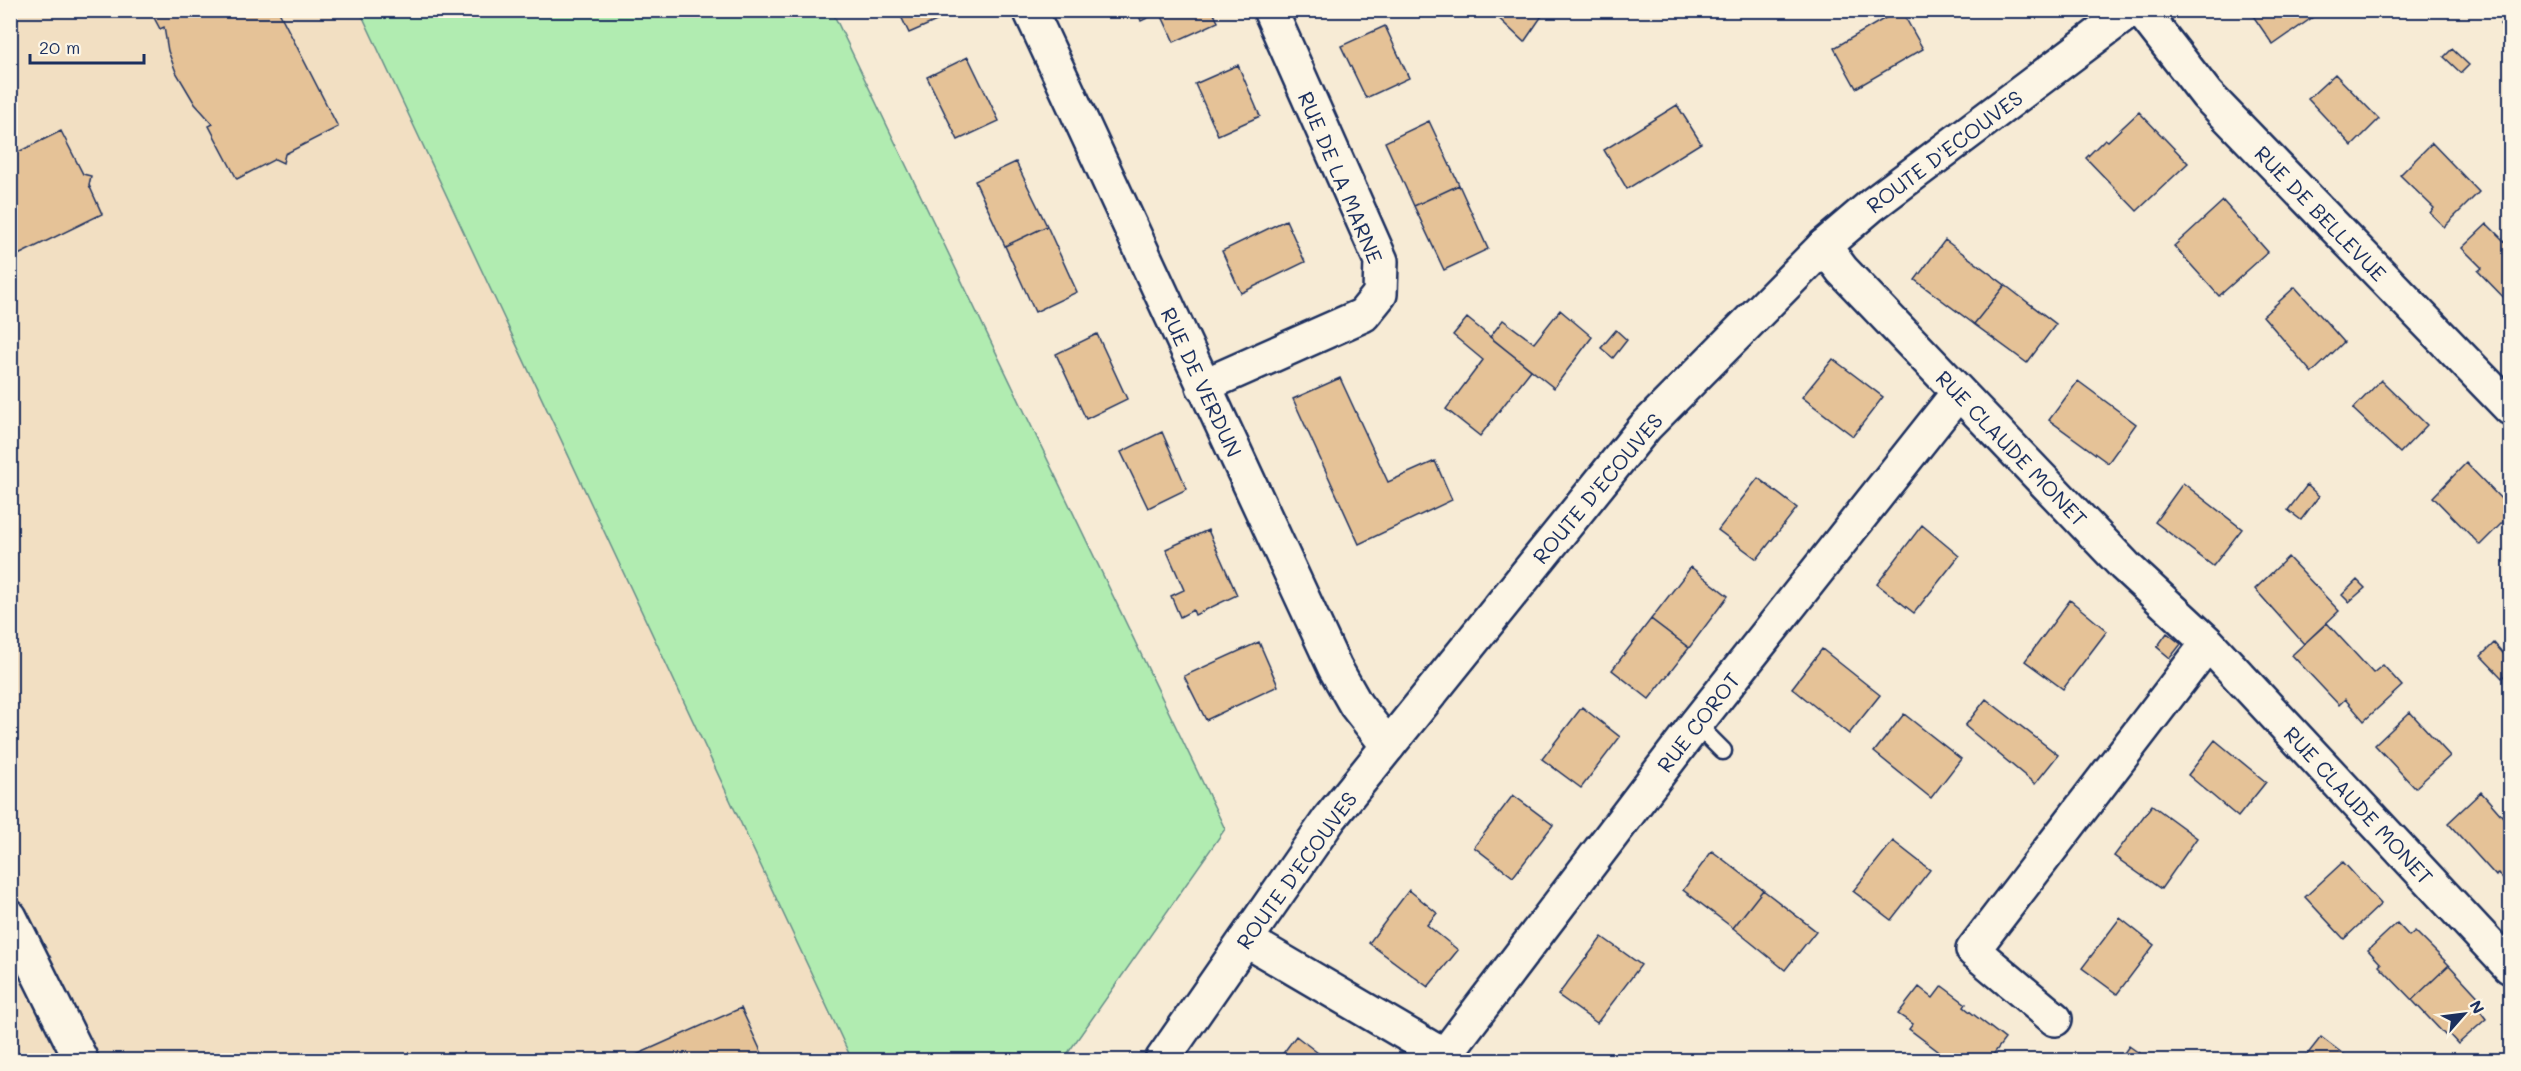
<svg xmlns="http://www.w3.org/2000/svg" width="2521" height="1071" viewBox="0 0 2521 1071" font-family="Mali,sans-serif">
<rect width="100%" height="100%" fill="#f7ebd5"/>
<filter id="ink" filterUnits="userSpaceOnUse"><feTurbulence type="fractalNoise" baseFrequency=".0167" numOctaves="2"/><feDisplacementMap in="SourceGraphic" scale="12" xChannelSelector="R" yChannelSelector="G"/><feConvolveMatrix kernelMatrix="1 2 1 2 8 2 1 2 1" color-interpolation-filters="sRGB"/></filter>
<g filter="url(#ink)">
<!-- built -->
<path fill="#f2dfc2" d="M10,11H365L853,1060H11Z"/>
<!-- green -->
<path fill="#b1ecb1" stroke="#668e88" stroke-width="1.5" d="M360,11H832L1225,829L1063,1060H852Z"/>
<!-- building -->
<path fill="#e5c297" stroke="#1b2f5e" stroke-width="1.5" d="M150,10H278L338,127L285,154L283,163L275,159L237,179L209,126L213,124L195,104L176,72L168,51L164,27L160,29Z
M898,10H948L950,15L909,33Z
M1137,10H1212L1218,22L1174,42L1160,12L1141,21Z
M1490,10H1546L1524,42Z
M1899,10H1901L1923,49L1856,88L1834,48Z
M2249,10H2323L2273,45Z
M2510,15V35L2500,24Z
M1385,26L1409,78L1366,98L1341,46Z
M2452,49L2469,65L2461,73L2444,57Z
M968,57L999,121L958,140L927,77Z
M1238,65L1260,116L1218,135L1195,84Z
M2335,74L2379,119L2352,146L2308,99Z
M1677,105L1701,143L1627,189L1604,150Z
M2139,112L2188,163L2137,211L2086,158L2105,139L2108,141Z
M1429,121L1459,185L1414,206L1385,142Z
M61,131L83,174L91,176L89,185L102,214L10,259V156Z
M2432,143L2479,192L2444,227L2430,213L2434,208L2400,175Z
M1016,162L1047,226L1005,246L975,181Z
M1459,185L1488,249L1444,270L1414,206Z
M2223,201L2268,252L2219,296L2174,246Z
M1286,220L1305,262L1241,293L1222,251Z
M2487,224L2506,243L2510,239V304L2478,271L2482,268L2462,248Z
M1047,226L1077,292L1035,312L1005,246Z
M1945,240L2005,285L1974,324L1915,280Z
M2005,285L2056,324L2027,363L1974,324Z
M2295,287L2344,342L2312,373L2263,316Z
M1560,310L1592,337L1554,388L1490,337L1503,320L1534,343Z
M1467,318L1531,370L1480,436L1446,409L1483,360L1453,335Z
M1616,330L1627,340L1613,358L1601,348Z
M1097,334L1127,399L1086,419L1056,354Z
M1833,359L1883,397L1853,436L1802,397Z
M1340,378L1388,482L1435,461L1452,500L1359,544L1293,399Z
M2381,380L2427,425L2400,453L2353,409Z
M2078,381L2136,424L2108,463L2049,420Z
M1162,432L1187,489L1148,508L1121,452Z
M2466,463L2510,508V515L2480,545L2433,497Z
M1758,478L1797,508L1757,559L1718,530Z
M2183,483L2242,529L2213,566L2155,522Z
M2307,485L2319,496L2301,520L2288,510Z
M1922,525L1959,556L1914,613L1877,584Z
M1208,530L1237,595L1195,615L1193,610L1180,617L1171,596L1184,590L1166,549Z
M2288,557L2339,611L2304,644L2255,589Z
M1691,567L1728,596L1689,648L1651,619Z
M2357,580L2365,588L2349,602L2342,595Z
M2070,600L2107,631L2063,689L2025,661Z
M1651,619L1689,648L1649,699L1612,670Z
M2327,623L2373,673L2383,665L2402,686L2364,721L2345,699L2339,705L2292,655Z
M2167,633L2181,644L2170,658L2157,647Z
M1259,642L1278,686L1206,720L1184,676Z
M2494,643L2510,661V670L2502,678L2481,656Z
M1822,649L1880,695L1849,734L1792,688Z
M1986,699L2058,755L2035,784L1965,726Z
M1582,707L1620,737L1581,788L1542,759Z
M2410,712L2450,756L2415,788L2375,745Z
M1904,714L1961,759L1931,798L1874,752Z
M2215,740L2266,782L2238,817L2188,775Z
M2481,792L2510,825V888L2498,873L2496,876L2448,823Z
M1513,795L1553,825L1513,877L1474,847Z
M2152,805L2197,838L2161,889L2114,856Z
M1893,841L1930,870L1891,920L1853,891Z
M1712,851L1763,890L1733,928L1683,890Z
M2343,862L2381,904L2344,939L2305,897Z
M1409,890L1437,913L1427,925L1458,950L1428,987L1369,943Z
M1763,890L1816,931L1785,970L1733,928Z
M2120,918L2154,945L2117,994L2082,968Z
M2397,923L2409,936L2415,931L2449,965L2412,1000L2379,966L2381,964L2368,950Z
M1602,937L1641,965L1597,1023L1558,995Z
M2449,965L2483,1002L2477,1007L2486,1019L2458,1044L2448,1033L2446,1036L2412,1000Z
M1942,986L1966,1004L1964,1007L2005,1039L1989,1060H1950L1909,1029L1913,1024L1898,1014L1919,987L1933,998Z
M741,1008L765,1060H625Z
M1296,1036L1318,1053L1328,1060H1278Z
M2321,1037L2351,1060H2303Z
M2129,1046L2149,1060H2119Z"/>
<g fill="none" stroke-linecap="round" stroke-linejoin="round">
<defs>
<path id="lane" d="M1696,724L1723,751"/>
<path id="street" d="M1030,10L1335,668L1356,705L1388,746
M1824,246L1842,270L2125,566L2208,643L2510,967
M1203,386L1363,315L1380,294L1381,261L1270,10
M10,917L81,1060
M1246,940L1451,1060
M2055,1019L1973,950L2208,643
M1444,1056L1696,724L1958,393"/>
<path id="secondary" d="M2141,10L2207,95L2510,408
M1162,1060L1330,818L1645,427L1824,246L1872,205L2131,10"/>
</defs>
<!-- lane casing -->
<use href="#lane" stroke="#1b2f5e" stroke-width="21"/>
<!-- street casing -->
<use href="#street" stroke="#1b2f5e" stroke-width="38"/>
<!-- secondary casing -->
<use href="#secondary" stroke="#1b2f5e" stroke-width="38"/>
<!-- lane -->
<use href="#lane" stroke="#fcf5e5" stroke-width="16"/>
<!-- street -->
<use href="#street" stroke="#fcf5e5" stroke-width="33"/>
<!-- secondary -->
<use href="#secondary" stroke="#fcf5e5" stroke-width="33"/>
</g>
</g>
<g text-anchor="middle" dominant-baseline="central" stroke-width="6" stroke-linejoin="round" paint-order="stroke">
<!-- street labels -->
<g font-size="21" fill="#1b2f5e" stroke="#fcf5e5">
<text transform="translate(1944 151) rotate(-37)">ROUTE D'ECOUVES</text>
<text transform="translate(1341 177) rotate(67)">RUE DE LA MARNE</text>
<text transform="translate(2321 213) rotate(46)">RUE DE BELLEVUE</text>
<text transform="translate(1202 382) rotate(65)">RUE DE VERDUN</text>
<text transform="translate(2012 448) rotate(46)">RUE CLAUDE MONET</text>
<text transform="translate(1597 488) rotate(-50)">ROUTE D'ECOUVES</text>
<text transform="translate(1698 722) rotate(-52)">RUE COROT</text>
<text transform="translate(2359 805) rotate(47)">RUE CLAUDE MONET</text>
<text transform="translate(1296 870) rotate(-54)">ROUTE D'ECOUVES</text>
</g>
</g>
<!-- margin -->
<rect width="2521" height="1071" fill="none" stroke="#fcf5e5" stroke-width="36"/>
<rect x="18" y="18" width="2485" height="1035" fill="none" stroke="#1b2f5e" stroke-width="2" filter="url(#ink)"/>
<!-- north arrow -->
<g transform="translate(2464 1014) rotate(62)" stroke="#fcf5e5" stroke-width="4.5" paint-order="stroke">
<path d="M0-4.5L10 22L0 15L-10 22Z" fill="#1b2f5e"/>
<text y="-9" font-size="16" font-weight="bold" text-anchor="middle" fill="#1b2f5e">N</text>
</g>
<!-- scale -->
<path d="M30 54v9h114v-9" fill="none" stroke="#1b2f5e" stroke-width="3"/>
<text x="39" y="54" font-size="18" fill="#1b2f5e" stroke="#fcf5e5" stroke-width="4.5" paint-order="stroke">20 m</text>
</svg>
